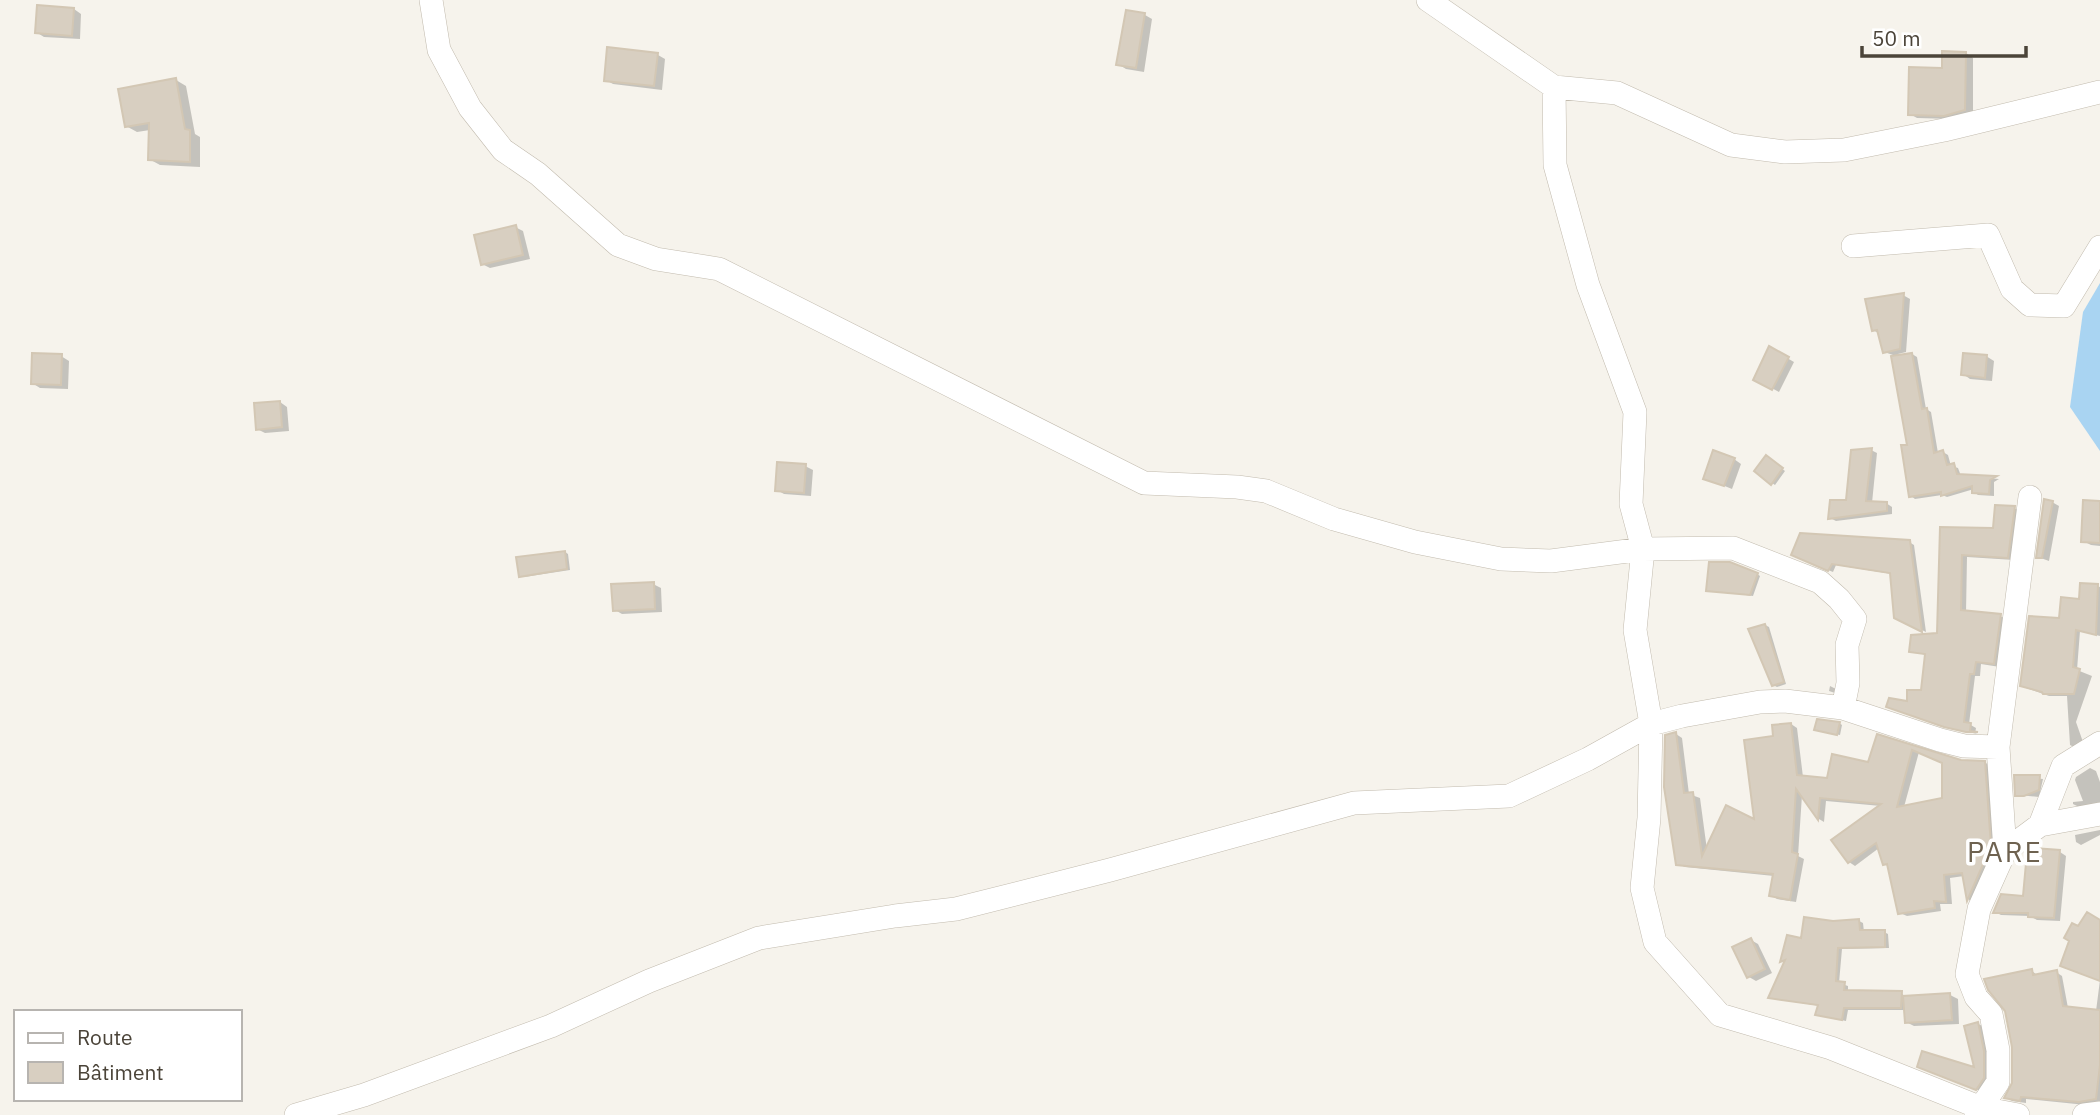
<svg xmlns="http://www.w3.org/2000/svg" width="2100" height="1115" viewBox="0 0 2100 1115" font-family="'IBM Plex Sans',sans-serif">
<rect width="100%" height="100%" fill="#f6f3ec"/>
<!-- water -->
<path fill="#a9d4f2" d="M2100,283V451L2070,407L2083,312Z"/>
<!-- shadow -->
<path fill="#0003" fill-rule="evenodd" d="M74,9L81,14L80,39L44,37L36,32Z
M1145,15L1152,19L1144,72L1126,69L1118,64Z
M1966,53L1973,58V114L1953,119L1917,118L1910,114L1944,70Z
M658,55L665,59L662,90L613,84L606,80Z
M176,80L186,86L195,134L200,137V167L160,165L149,159L150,130L137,132L126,126Z
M515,227L523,231L530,259L490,268L482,264Z
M1903,295L1910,299L1906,352L1898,354V357L1912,354L1917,357L1926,409L1931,412L1938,453L1943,452L1948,455L1951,466L1958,468L1961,476L1999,479L1994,482V496L1978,495L1974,492V489L1947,497L1942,495L1915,499L1911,496L1909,446L1893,355L1884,352L1880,334L1873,330Z
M1770,348L1794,362L1779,392L1755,379Z
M61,356L69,361L68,389L40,388L32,383Z
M1986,356L1994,361L1992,381L1970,379L1963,374Z
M280,402L287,407L289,431L265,433L257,429Z
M1871,450L1877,453L1872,503H1886L1892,507V514L1836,521L1830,518L1848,502Z
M1734,459L1741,464L1732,489L1705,478Z
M1770,459L1785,471L1775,485L1772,483Z
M805,466L813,470L811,496L784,494L777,490Z
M2052,502L2059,506L2049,561L2038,557Z
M2100,502V546L2091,545L2083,541Z
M2014,508L2020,511L2014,560L1967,557L1966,613L2000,616L2006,619L2000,667L1981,664L1980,676H1975L1969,724L1976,728L1975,734H1978L1951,729L1888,707L1908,703L1922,692L1926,655L1911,651L1939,635L1942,529L1995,530Z
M1909,542L1914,545L1926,632L1896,617L1892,574L1836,565L1833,572L1797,557Z
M565,552L568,554L570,570L524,577L520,576Z
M1757,574L1760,576L1753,596L1708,590Z
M653,584L661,588L662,612L622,614L615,610Z
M2097,586L2100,587V636L2080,631L2077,670L2092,676L2076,722L2083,742L2074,747L2070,745L2067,696H2049L2026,688L2060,620Z
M1765,625L1769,627L1786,684L1777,687L1773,685Z
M1830,686L1836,689L1835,693L1829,691Z
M1839,723L1842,725L1840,735L1820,731Z
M1791,724L1797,728L1803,777L1828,780L1869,764L1878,736L1960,761L1984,762L1991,766L1997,850L1974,903L1969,900L1964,876L1950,878L1952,904H1940L1941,911L1907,916L1900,913L1889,866L1885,864L1879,848L1855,866L1849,862L1881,806L1826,801L1824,822L1819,819L1802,795L1798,856L1804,859L1796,902L1777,899L1771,895L1774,876L1685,867L1678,864L1676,734L1682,738L1689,794L1700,798L1707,850L1757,822L1775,738ZM1919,752L1944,763V799L1904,807Z
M2090,768L2096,771L2100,782V803L2079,807L2073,804V802L2083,801L2075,780L2076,777Z
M2016,776L2043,779L2039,797L2017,795Z
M2100,830V835L2081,845L2076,842L2075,835Z
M2060,852L2066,856L2060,921L2037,920L2030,916L2001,915L1995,912L2025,898Z
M1859,921L1863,923L1864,932H1884L1888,934L1889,948L1842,949L1839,983L1848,986V992H1901L1905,997L1950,995L1958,999L1959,1024L1914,1026L1906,1022V1010H1848L1846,1021L1817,1015L1820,1006L1770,998L1785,962L1782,961L1803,940L1833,923Z
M2100,922V1102L2086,1105L2026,1099V1103L2012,1101L2006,1097L2014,1083L2032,971L2037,975L2056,972L2062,976L2068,1008L2096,1011L2100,980L2079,928Z
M1751,940L1758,944L1772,973L1756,981L1749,977Z
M1978,1024L1985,1027L1990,1082L1983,1092L1926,1070L1977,1069Z"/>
<!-- building -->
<path fill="#d8cfc1" stroke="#d3c7b4" stroke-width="2" fill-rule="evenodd" d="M37,5L74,8L72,36L35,33Z
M1126,10L1145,13L1136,68L1116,65Z
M607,47L658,53L654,86L604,81Z
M1942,51L1966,52L1965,110L1944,116L1908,115L1909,67L1942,68Z
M176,78L185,129L190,130V162L148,160L149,123L125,127L118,89Z
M516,225L523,255L481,265L474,235Z
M1904,293L1900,349L1883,353L1877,330L1872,331L1865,299Z
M1769,346L1789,357L1772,390L1753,380Z
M32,353L62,354L61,385L31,384Z
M1912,353L1922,409L1927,408L1934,453L1943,450L1947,465L1954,463L1957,474L1997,476L1990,480L1989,494L1972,493V486L1941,496V492L1909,497L1901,445H1907L1891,356Z
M1963,353L1987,355L1985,378L1961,375Z
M280,401L282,427L256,430L254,403Z
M1872,448L1866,501L1887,502V511L1828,519L1830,500H1846L1851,450Z
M1713,450L1735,458L1724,486L1703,479Z
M1766,455L1783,468L1771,485L1754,471Z
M777,462L806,464L804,493L775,491Z
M2044,499L2053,501L2042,558H2036Z
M2083,500L2100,501V543L2081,542Z
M1995,505L2015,506L2008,558L1962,555L1961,610L2001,614L1994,664L1976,662L1974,674H1970L1964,722L1971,723L1970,731L1978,732H1966L1944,727L1886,707L1889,698L1907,701V690H1921L1925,654L1909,652L1911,635L1937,633L1940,527L1993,528Z
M1800,533L1910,540L1922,632L1894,618L1890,573L1832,564L1828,571L1791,555Z
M565,551L567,569L519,577L516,557Z
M1709,562H1730L1758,573L1750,595L1706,591Z
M654,582L655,609L613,611L611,584Z
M2080,583L2098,584L2096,635L2076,630L2073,667L2080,669L2074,694H2043L2042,692L2020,686L2029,616L2059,618L2061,597L2079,599Z
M1765,624L1784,682L1772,686L1748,629Z
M1817,719L1840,722L1837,735L1814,730Z
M1791,723L1797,775L1827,778L1832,754L1868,762L1877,734L1961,760L1985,761L1991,846L1967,901L1962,873L1944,875L1946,902L1934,901L1935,908L1898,914L1887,864L1883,865L1876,843L1848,863L1831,840L1881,804L1820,798L1818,820L1796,789L1792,852L1798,854L1790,900L1769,896L1773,874L1676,865L1664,787L1665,735L1676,732L1684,793L1693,792L1702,856L1726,805L1754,819L1744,740L1773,736L1772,725ZM1912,750L1942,763V798L1897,807Z
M2014,775H2040L2039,790L2024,796H2015Z
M2033,848L2060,850L2054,918L2028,917V913H1993L2001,894L2023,896L2027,852Z
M2087,912L2100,920V981L2060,966L2069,941L2064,938L2072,923L2078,926Z
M1804,917L1833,921L1859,919L1860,930H1885V947L1838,948L1836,981L1845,982L1844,990L1902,991L1901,1008H1844L1842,1020L1815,1015L1818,1005L1768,998L1785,960L1780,962L1787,935L1801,938Z
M1751,938L1765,969L1747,978L1732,947Z
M2032,969L2033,975L2057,970L2063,1006L2100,1010V1065L2096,1099L2079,1102L2021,1097L2020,1101L2004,1098L2012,1083V1047L2005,1011L1988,990L1984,979Z
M1950,993L1952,1020L1905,1023L1903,996Z
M1978,1022L1984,1051V1078L1976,1090L1917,1067L1922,1051L1974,1067L1964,1026Z"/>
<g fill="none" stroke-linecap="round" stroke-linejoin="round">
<defs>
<path id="minor" d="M431,0L439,50L470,108L503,150L538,174L618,245L656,259L719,269L1144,483L1237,487L1266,491L1334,519L1415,542L1501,559L1551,561L1643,549L1733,548L1820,582L1839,599L1855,619L1847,645L1848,683L1843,708
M1428,0L1554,87L1555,165L1588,285L1635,412L1631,504L1643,549L1635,630L1651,724L1649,818L1642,888L1655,942L1720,1015L1831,1048L1981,1108L2018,1115
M1554,87L1617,93L1731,145L1785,152L1844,150L1944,130L2100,92
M1853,246L1988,235L2012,289L2030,305L2064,306L2100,247
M2040,825L2063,766L2100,743
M2005,851L1998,747L2030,497
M296,1115L364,1095L551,1026L649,981L759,938L895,916L956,909L1110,870L1354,803L1509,796L1588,759L1651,724L1682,716L1760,702L1785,701L1843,708L1940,740L1964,746L1998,747
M1976,1115L1998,1082V1050L1991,1014L1976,997L1967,974L1979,909L2005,851L2040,825L2100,814
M2084,1115L2100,1113"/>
</defs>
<!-- minor casing -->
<use href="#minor" stroke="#c2bbae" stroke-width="24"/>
<!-- minor -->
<use href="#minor" stroke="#fff" stroke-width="23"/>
</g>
<g text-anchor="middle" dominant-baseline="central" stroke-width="7" stroke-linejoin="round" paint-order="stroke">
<!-- quarter labels -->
<g font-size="28" letter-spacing="2" fill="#6e6250" stroke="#fff">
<text x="2005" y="851">PARE</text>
</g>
</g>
<!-- legend -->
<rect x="14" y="1010" width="228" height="91" fill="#ffffff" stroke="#b7b4b0" stroke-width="2"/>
<rect x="28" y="1033" width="35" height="10" fill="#ffffff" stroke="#b7b4b0" stroke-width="2"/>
<text x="77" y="1045" font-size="21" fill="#4b4439">Route</text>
<rect x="28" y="1062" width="35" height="21" fill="#d8cfc1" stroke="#b7b4b0" stroke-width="2"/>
<text x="77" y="1080" font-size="21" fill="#4b4439">Bâtiment</text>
<!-- scale -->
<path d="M1862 46v10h164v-10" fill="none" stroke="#4b4439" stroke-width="3.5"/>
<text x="1872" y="46" font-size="21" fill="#4b4439" stroke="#ffffff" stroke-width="5" paint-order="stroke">50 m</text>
</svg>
